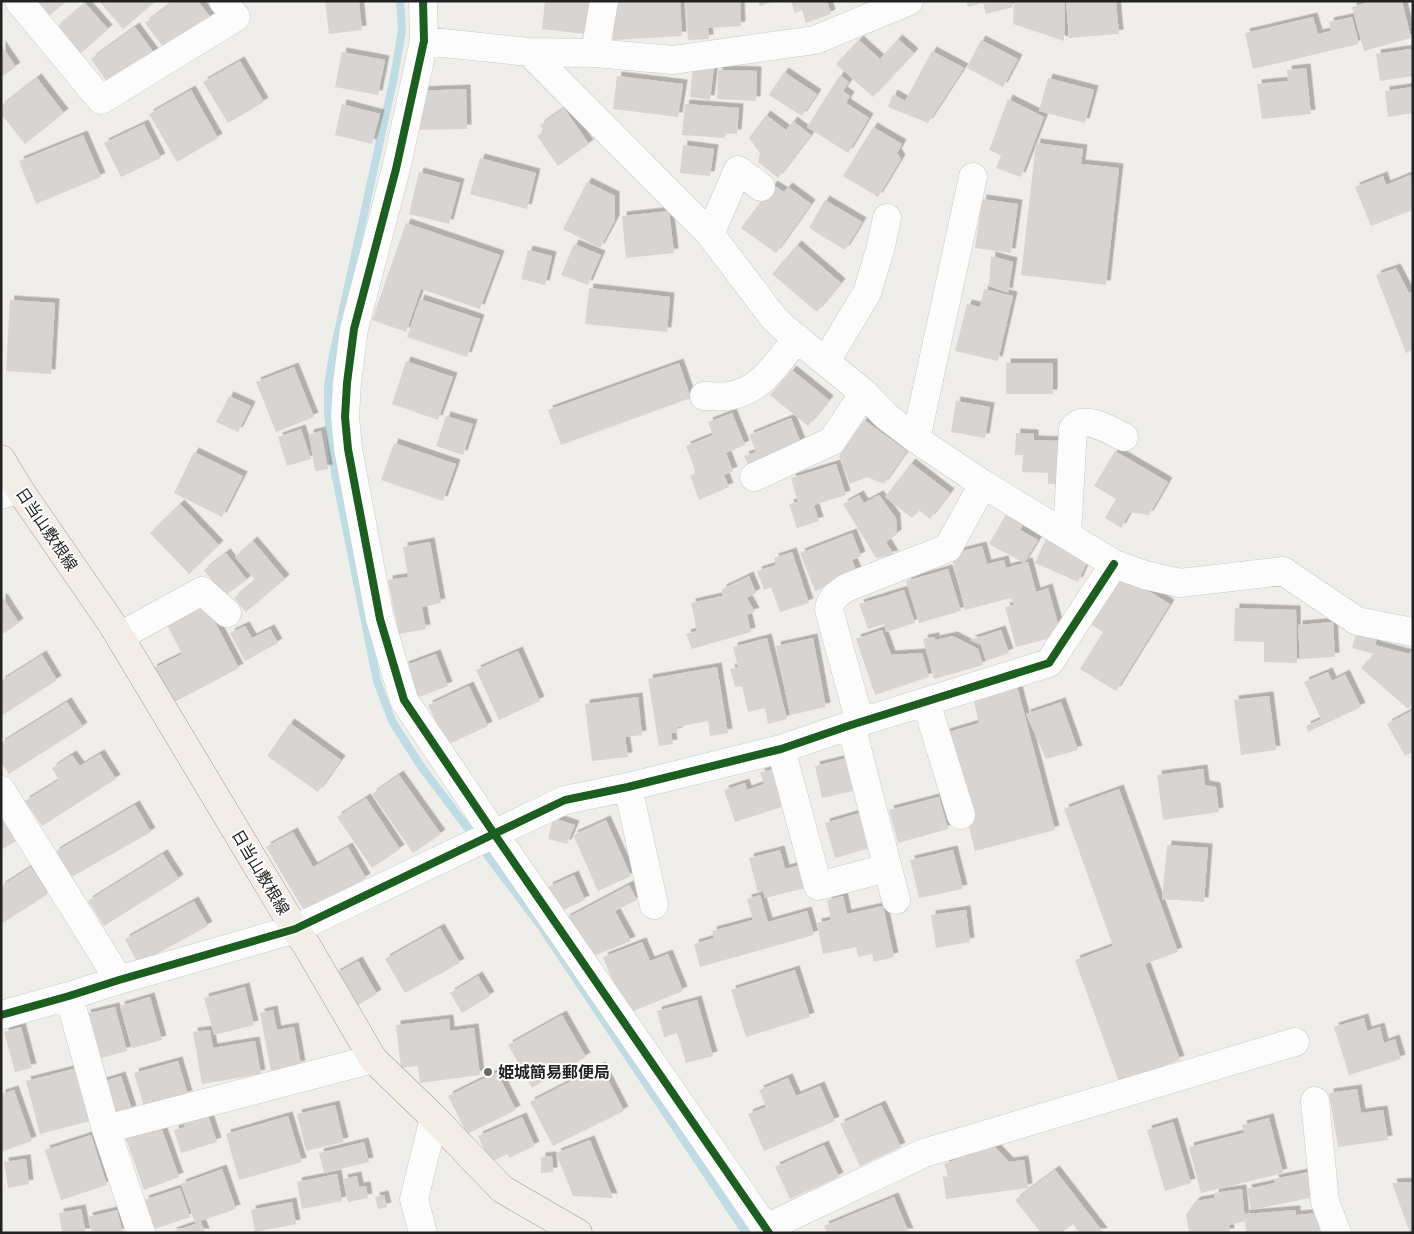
<svg xmlns="http://www.w3.org/2000/svg" width="1414" height="1234" viewBox="0 0 1414 1234" font-family="'PT Sans','Noto Sans JP',sans-serif">
<defs>
<filter id="shadow"><feDropShadow dx="4.5" dy="-4.5" stdDeviation="0" flood-color="#0004"/></filter>
</defs>
<rect width="100%" height="100%" fill="#f0eeeb"/>
<g fill="none" stroke-linecap="round" stroke-linejoin="round">
<!-- stream -->
<path stroke="#bfdbe3" stroke-width="8" d="M400,1L402,30L394,77L333,355L328,385V415L335,473L377,681L392,721L420,765L469,830
M484,851L540,925L746,1233"/>
</g>
<!-- building -->
<path fill="#d7d4d2" filter="url(#shadow)" d="M35,1H67L48,17Z
M99,1H156L123,29Z
M174,1H198L211,18L166,51L145,23Z
M325,1H359L362,30L329,34Z
M545,1H598L594,35L542,29Z
M611,1H680L682,36L613,40Z
M686,1H740L741,26L708,28L709,39L688,40Z
M758,1H772V2L760,6Z
M791,1H827L831,14L806,23L802,10L795,13Z
M966,1H1011L1013,7L986,14L983,3L968,7Z
M1014,1H1065L1064,41L1013,24Z
M1066,1H1116L1119,34L1069,38Z
M1372,1H1402L1411,38L1364,51L1352,7Z
M85,3L108,29L80,54L56,28Z
M1313,17L1318,34L1331,31L1329,22L1352,17L1359,44L1253,69L1245,33Z
M135,27L157,57L112,89L91,59Z
M898,39L914,53L873,97L836,64L859,40L880,59Z
M981,40L1018,59L1003,87L967,68Z
M1,45L16,67L1,77Z
M1411,49L1413,76L1380,81L1376,54Z
M932,51L964,68L928,123L888,107L893,94L905,101Z
M342,52L385,60L378,95L335,87Z
M240,61L264,102L228,123L203,82Z
M693,64L714,67L710,100L690,97Z
M1306,68L1311,114L1262,119L1257,84L1288,81L1287,70Z
M718,70L757,71L756,101L717,99Z
M784,72L817,94L802,116L769,95Z
M840,75L849,82L843,91L850,96L846,103L869,118L848,153L807,127Z
M617,76L683,84L678,117L613,109Z
M37,78L64,113L25,144L1,114V106Z
M1048,78L1094,90L1085,123L1039,111Z
M1413,87V113L1388,117L1385,91Z
M466,89L467,129L417,130V91Z
M191,90L218,138L177,162L149,114Z
M1008,99L1044,117L1021,177L996,168L1001,155L989,150Z
M342,104L380,114L372,144L335,135Z
M685,104L739,108L737,134L727,133L724,138L682,135Z
M564,108L589,144L558,166L537,136L544,131L540,125Z
M766,115L786,130L793,121L811,135L778,178L758,162L760,153L749,138Z
M144,124L161,158L121,177L104,143Z
M873,127L902,144L897,153L901,159L878,197L843,176Z
M83,135L101,177L36,204L19,161Z
M1036,143L1083,149L1081,164L1119,168L1106,285L1021,275Z
M683,145L714,149L710,176L680,173Z
M480,158L536,173L527,209L470,194Z
M419,172L460,183L449,224L409,214Z
M1410,175L1413,182V210L1371,226L1355,187L1383,176L1386,185Z
M587,182L615,196V220L600,248L563,229Z
M773,185L784,192L788,187L811,204L776,253L741,228Z
M982,199L1018,204L1011,253L975,248Z
M825,200L862,222L845,250L809,228Z
M669,211L674,253L626,258L622,216Z
M406,223L500,255L480,309L421,289L406,332L372,320Z
M574,244L601,255L588,285L561,275Z
M797,245L841,283L817,312L772,274Z
M528,250L552,256L545,285L521,279Z
M991,256L1013,262L1008,293L989,286Z
M1396,268L1409,293L1413,291V350L1406,353L1376,275Z
M589,288L670,297L667,332L585,324Z
M984,289L1013,296L998,361L955,351L967,304L980,307Z
M420,299L480,319L467,357L407,337Z
M10,300L55,303L51,374L6,371Z
M406,361L453,377L438,420L392,404Z
M679,363L691,398L561,445L548,410Z
M1006,363H1053V394H1006Z
M294,367L314,417L276,432L256,382Z
M792,370L829,400L808,426L770,395Z
M229,396L251,406L238,432L216,422Z
M956,401L990,407L985,438L951,432Z
M732,413L745,445L726,453L733,471L724,475L729,487L699,500L690,476L696,473L686,446L713,435L708,422Z
M446,416L473,424L463,455L436,446Z
M791,418L801,443L751,472L744,456L756,452L749,435Z
M864,420L907,451L884,484L867,477L850,484L839,456Z
M301,429L311,459L287,466L278,437Z
M321,431L328,469L315,471L309,434Z
M1016,433L1034,434V440L1065,441L1064,484H1048V473L1022,472L1023,455H1015Z
M394,443L456,464L443,501L381,480Z
M1115,451L1168,482L1149,515L1130,512L1121,528L1105,518L1116,499L1094,486Z
M194,452L243,476L222,517L174,493Z
M911,463L950,493L930,519L919,510L912,518L885,497Z
M836,464L846,495L814,505L819,521L797,528L789,504L798,502L791,478Z
M859,495L864,503L879,495L896,518L897,534L886,542L894,555L876,558L843,504Z
M180,504L219,545L189,574L150,533Z
M1006,514L1023,524L1020,530L1038,540L1024,563L989,544Z
M852,533L861,556L852,560L858,574L815,591L800,553Z
M1048,534L1091,553L1078,582L1035,563Z
M253,541L285,579L246,612L234,598L255,580L235,557Z
M430,542L441,603L422,607L426,629L399,634L388,580L408,577L403,547Z
M982,546L987,564L1004,560L1006,568L1028,562L1036,592L1048,588L1059,627L1051,638L1016,647L1005,607L1014,605L1011,598L965,610L951,554Z
M792,552L809,603L780,612L771,587L764,590L757,571L776,565L774,558Z
M226,553L247,580L224,596L204,570Z
M948,569L961,611L919,623L906,581Z
M1118,573L1170,604L1116,691L1080,669L1103,632L1087,622Z
M749,576L756,593L747,598L755,612L747,615L751,632L692,649L686,634L697,631L691,603L722,596V589Z
M904,590L915,623L886,632L884,624L868,629L859,604Z
M3,598L19,623L1,635V599Z
M205,603L239,668L171,704L152,669L182,654L166,623Z
M1235,608L1296,610L1297,663L1264,662V642L1234,641Z
M1333,622L1335,657L1300,659L1298,625Z
M245,626L252,638L270,629L278,643L245,661L230,633Z
M882,630L891,655L922,653L929,677L875,695L856,639Z
M1001,630L1009,653L986,661L981,645L970,640Z
M1357,630L1378,635L1375,645L1409,654L1413,649V704L1408,709L1361,668L1374,654L1352,648Z
M953,636L978,649L983,665L934,679L923,639L935,637V640Z
M767,638L787,719L768,724L765,708L748,712L742,686L735,687L730,669L738,667L733,647Z
M813,638L826,707L790,715L776,646Z
M518,651L540,701L499,720L476,670Z
M436,654L448,686L416,698L404,666Z
M42,655L57,680L1,716V681Z
M717,667L728,733L710,736L708,721L677,727L678,732L671,733L673,744L659,746L648,679Z
M1328,672L1332,681L1345,674L1361,707L1308,732L1306,726L1321,719L1304,682Z
M469,686L488,726L447,745L428,705Z
M1017,686L1055,830L975,851L945,733L979,723L973,698Z
M1269,696L1276,750L1241,755L1234,700Z
M638,697L642,735L625,737L628,757L592,761L585,704Z
M67,702L83,727L9,774L1,762V743Z
M1061,702L1078,750L1046,759L1026,714Z
M1413,710V752L1405,756L1387,724Z
M290,723L341,760L318,792L267,756Z
M100,754L116,779L42,826L25,801L59,780L52,768L72,755L80,766Z
M855,756L862,789L822,798L815,766Z
M776,768L788,805L735,822L724,790L745,783L747,790L764,784L760,773Z
M1203,769L1205,785L1216,787L1219,812L1163,820L1157,775Z
M399,775L441,834L413,853L372,794Z
M1119,789L1178,952L1145,964L1180,1060L1119,1082L1075,960L1113,946L1064,809Z
M939,797L948,829L898,843L889,810Z
M366,798L400,849L372,868L337,817Z
M135,805L151,832L70,878L55,852Z
M870,810L880,845L835,858L825,823Z
M1,815L17,840L1,850Z
M553,818L575,825L567,844L548,839Z
M606,820L631,876L598,891L573,835Z
M293,832L313,867L348,847L366,878L306,914L266,847Z
M1167,845L1208,848L1204,902L1162,899Z
M780,850L785,869L804,864L810,887L765,898L763,891L758,893L749,858Z
M953,850L963,889L919,898L910,860Z
M163,854L179,879L104,926L88,901Z
M31,867L48,894L1,924V886Z
M574,875L585,900L559,912L548,887Z
M629,885L637,900L615,911L631,941L591,957L565,919Z
M760,895L768,922L807,911L814,935L700,967L694,944L714,938L712,931L753,920L747,899Z
M843,896L847,914L883,906L894,957L874,962L872,954L858,957L856,947L823,954L817,923L831,920L827,900Z
M194,901L208,926L138,964L125,939Z
M966,910L970,942L936,948L931,915Z
M440,928L460,963L405,993L385,959Z
M642,942L650,961L668,954L683,991L626,1014L603,957Z
M358,961L377,994L353,1008L335,974Z
M795,970L810,1017L746,1037L731,990Z
M478,976L490,996L462,1013L450,993Z
M245,987L254,1025L214,1035L204,998Z
M150,997L162,1040L132,1048L120,1006Z
M697,1000L713,1056L686,1063L677,1033L664,1037L657,1011Z
M115,1007L127,1051L98,1059L86,1014Z
M273,1010L277,1030L294,1027L301,1065L271,1071L260,1013Z
M562,1015L586,1057L532,1088L508,1045Z
M1364,1018L1367,1031L1380,1027L1384,1043L1395,1039L1401,1059L1349,1075L1334,1027Z
M449,1019L450,1031L474,1028L480,1075L420,1083L418,1066L401,1068L396,1025Z
M21,1027L32,1068L15,1072L4,1032Z
M210,1030L213,1048L255,1041L261,1074L202,1084L193,1032Z
M178,1061L188,1095L144,1107L134,1073Z
M601,1066L624,1111L553,1146L530,1102Z
M81,1067L94,1120L40,1134L26,1081Z
M497,1072L516,1110L467,1134L448,1096Z
M121,1076L132,1110L110,1117L99,1083Z
M788,1078L796,1096L820,1086L835,1121L764,1151L748,1114L766,1107L759,1090Z
M1357,1089L1361,1113L1383,1110L1388,1140L1338,1147L1329,1093Z
M14,1090L32,1141L1,1152V1094Z
M335,1105L344,1142L306,1151L297,1114Z
M881,1105L901,1147L860,1166L840,1124Z
M206,1109L217,1142L181,1153L174,1130L185,1127L182,1116Z
M288,1116L302,1162L239,1180L226,1134Z
M522,1117L535,1146L509,1158L508,1154L490,1162L478,1136Z
M1269,1118L1283,1173L1201,1193L1189,1147L1244,1133L1242,1125Z
M1173,1122L1191,1183L1165,1191L1147,1130Z
M160,1124L179,1177L144,1190L125,1136Z
M91,1135L107,1185L61,1200L45,1150Z
M590,1140L613,1198L573,1196L556,1153Z
M364,1142L369,1162L324,1173L319,1153Z
M824,1145L839,1177L790,1199L775,1167Z
M993,1145L1009,1162L1024,1160L1028,1188L946,1199L943,1176L949,1177L944,1164Z
M552,1156L553,1172L541,1173V1157Z
M26,1159L29,1184L8,1188L4,1162Z
M222,1169L236,1209L195,1223L181,1184Z
M1055,1170L1103,1232L1101,1233H1079L1073,1224L1061,1233H1041L1015,1200Z
M1314,1171L1319,1196L1251,1210L1247,1189L1275,1183L1274,1179Z
M337,1174L342,1201L302,1209L297,1182Z
M357,1176L359,1187L366,1186L368,1198L348,1202L343,1179Z
M1413,1182V1233H1410L1392,1183Z
M180,1188L190,1217L155,1229L144,1200Z
M1242,1189L1245,1221L1229,1225L1230,1233H1189L1186,1214L1196,1201L1215,1198L1214,1193Z
M384,1195L387,1207L378,1209L375,1197Z
M894,1197L909,1233H827L824,1226Z
M292,1202L296,1224L255,1232L251,1210Z
M81,1209L86,1233H62L59,1213Z
M117,1210L123,1233H92L88,1217Z
M1296,1210V1215L1319,1213L1320,1233H1246L1245,1214Z
M201,1222L205,1233H172V1232Z"/>
<g fill="none" stroke-linecap="round" stroke-linejoin="round">
<defs>
<path id="minor" d="M19,1L101,100L236,17L223,1
M423,1L424,41L396,169L354,329L347,383L345,417L348,449L380,619L404,700L495,835L769,1233
M424,41L529,52L595,53L673,60L815,40L909,1
M529,52L710,234L773,317L784,328L864,393L886,416L916,439L983,484L1114,564L1145,575L1180,583L1283,571L1357,621L1413,632
M595,53L604,1
M710,234L738,170L761,187
M826,361L867,293L880,250L887,218
M704,396C712,396 720,397 728,396C761,392 778,362 797,338
M916,439L973,177
M754,477L832,441L864,393
M1,495L19,489
M1067,534L1073,429C1084,413 1110,431 1124,437
M120,636L202,591L227,613
M926,702L961,815
M860,722L829,610C830,598 838,593 848,587L948,548L983,484
M851,725L896,900
M781,749L818,886L887,868
M628,787L654,905
M1,790L119,980
M69,996L106,1129L141,1233
M1,1015L69,996L119,980L295,929L565,800L628,787L781,749L851,725L1049,663L1114,564
M1315,1101L1325,1202L1337,1233
M106,1129L373,1059
M766,1228L924,1153L1295,1042
M423,1233L414,1199L434,1118"/>
<path id="major" d="M1,459L19,489L112,624L295,929L307,946L373,1059L434,1118L502,1189L578,1233"/>
</defs>
<!-- minor casing -->
<use href="#minor" stroke="#c9c8c7" stroke-width="29"/>
<!-- major casing -->
<use href="#major" stroke="#a79c86" stroke-width="29"/>
<!-- minor -->
<use href="#minor" stroke="#fdfcfc" stroke-width="28"/>
<!-- major -->
<use href="#major" stroke="#f3ede7" stroke-width="28"/>
<defs>
<path id="cycleway" d="M423,1L424,41L396,169L354,329L347,383L345,417L348,449L380,619L404,700L495,835L769,1233
M1,1015L69,996L119,980L295,929L565,800L628,787L781,749L851,725L1049,663L1114,564"/>
</defs>
<!-- cycleway casing -->
<use href="#cycleway" stroke="#fff" stroke-width="11"/>
<!-- cycleway -->
<use href="#cycleway" stroke="#1b5e20" stroke-width="8"/>
</g>
<!-- markers -->
<circle fill="#6a6968" stroke="#fff" stroke-width="2" cx="488" cy="1072" r="5"/>
<g text-anchor="middle" dominant-baseline="central" stroke-width="4" stroke-linejoin="round" paint-order="stroke">
<!-- street labels -->
<g font-size="16" fill="#222" stroke="#fff">
<text transform="translate(47 529) rotate(56)">日当山敷根線</text>
<text transform="translate(261 872) rotate(59)">日当山敷根線</text>
</g>
<!-- poi labels -->
<g font-size="16" font-weight="bold" fill="#222" stroke="#fff" text-anchor="start">
<text x="498" y="1072">姫城簡易郵便局</text>
</g>
</g>
<!-- border -->
<rect width="1414" height="1234" fill="none" stroke="#222222" stroke-width="5"/>
</svg>
